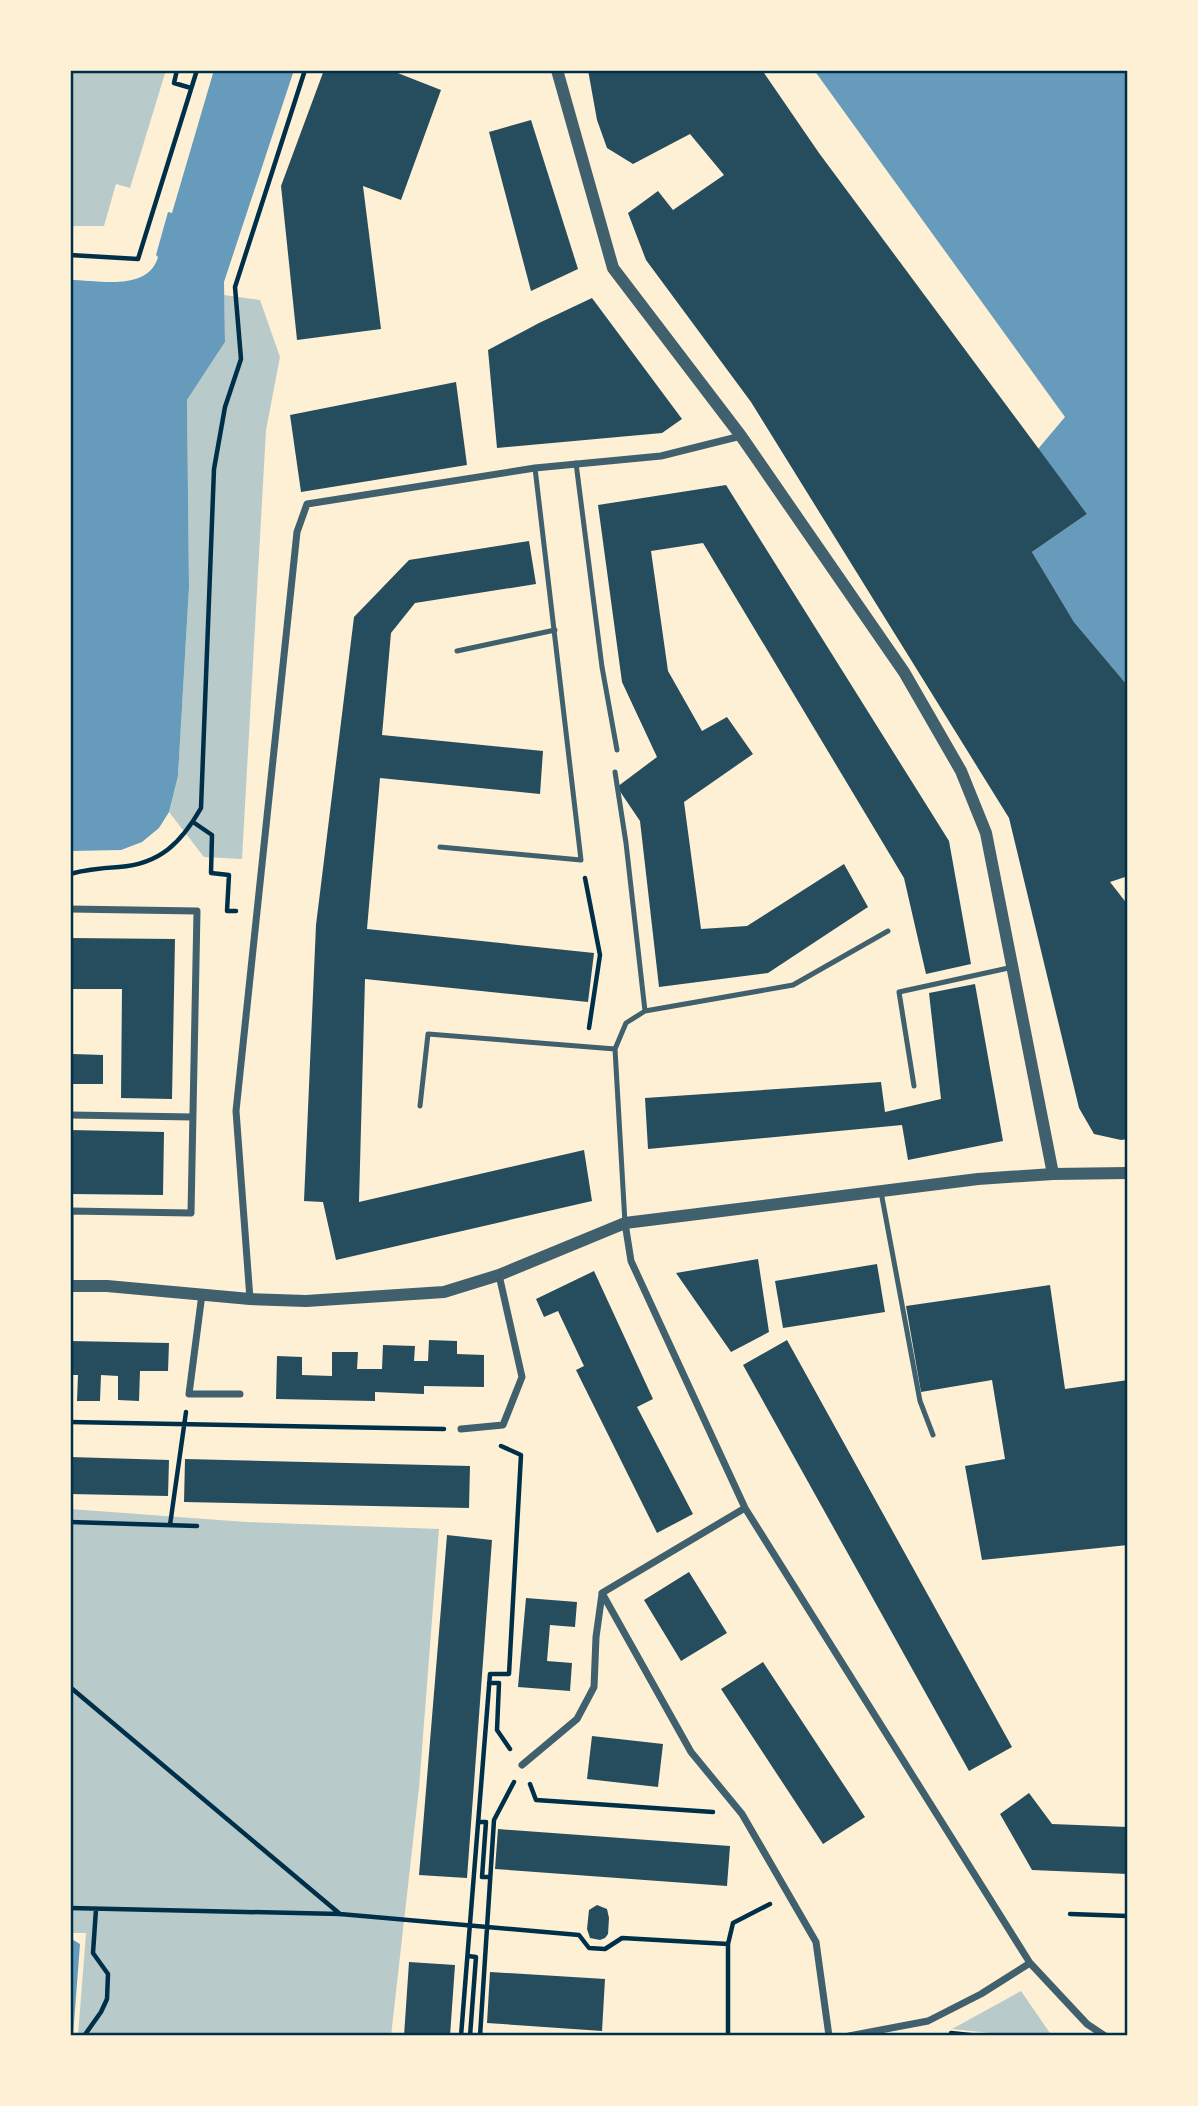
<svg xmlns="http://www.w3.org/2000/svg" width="1198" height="2106" viewBox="0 0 1198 2106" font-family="'Space Grotesk',sans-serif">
<rect width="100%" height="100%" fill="#fdf0d5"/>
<!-- green -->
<path fill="#b9caca" d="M70,70H166L130,188L116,184L104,226H70Z
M224,295L260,300L280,357L266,430L242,859L204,857L169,812L178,776L189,587L187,400L225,342Z
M70,1509L246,1522L439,1529L419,1788L391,2036H78L86,1933H70Z
M1021,1991L1052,2036H1019L952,2029Z"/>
<!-- water -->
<path fill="#669bbc" d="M214,70H294L224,282L225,342L187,400L189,587L178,776L169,812L159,828L142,842L121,850L70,851V280C99,280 148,292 158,257L156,255L168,212L172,213Z
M814,70H1128V686L1074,622L1032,552L1087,514L1038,449L1065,417Z
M70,1938L80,1944L73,2036H70Z"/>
<!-- building -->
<path fill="#264d5e" d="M324,70H390L441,90L401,200L363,186L381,329L297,340L281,186Z
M588,70H762L819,153L1087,514L1032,552L1074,622L1128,686V876L1110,882L1128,905V1139L1121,1140L1094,1134L1079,1108L1009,818L751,402L646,260L628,213L658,191L673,210L724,175L690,134L633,164L607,148L597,120Z
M531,120L578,269L531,291L489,132Z
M592,298L682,419L662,433L497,448L488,350L539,323Z
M456,382L467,465L301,492L290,415Z
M726,485L949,841L971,964L926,974L904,878L703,543L651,551L668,671L702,731L727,717L753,754L684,802L701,929L747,926L844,864L868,907L768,973L659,987L640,821L617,787L657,757L622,682L598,505Z
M529,541L536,584L415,603L391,633L382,735L543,751L540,794L380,778L367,929L594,953L588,1002L365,979L359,1202L584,1150L592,1201L336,1260L323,1202L304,1201L316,925L354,617L409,560Z
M70,938L175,939L172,1099L121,1098L122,989H70Z
M975,984L1003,1141L908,1160L902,1125L648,1149L645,1098L881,1082L885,1112L941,1099L929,993Z
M73,1054L103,1055V1084H73Z
M70,1130L164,1132L163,1195L70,1194Z
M758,1259L769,1332L731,1352L676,1273Z
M877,1264L885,1312L783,1328L775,1281Z
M594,1271L653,1399L637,1407L693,1514L657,1533L576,1370L584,1366L558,1311L544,1317L536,1299Z
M1050,1285L1065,1389L1128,1380V1545L982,1560L965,1466L1005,1459L992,1380L921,1392L906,1306Z
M429,1340L457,1341V1354L484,1355V1387L424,1386V1394L375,1392V1401L276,1399L277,1356L302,1357V1375L332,1376V1352H358L357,1369H382L383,1345L415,1346L414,1361H428Z
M787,1340L1012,1747L969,1771L743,1365Z
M70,1341L169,1343L168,1371H140L139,1401L118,1400V1376L101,1375L100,1401H77L78,1375H70Z
M70,1457L169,1460L168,1496L70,1494Z
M185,1459L470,1466L469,1508L184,1502Z
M447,1535L492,1540L467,1878L419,1875Z
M689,1572L727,1633L681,1661L644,1600Z
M526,1598L577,1602L575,1627L550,1625L547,1661L572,1663L570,1691L518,1687Z
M763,1662L865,1817L823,1844L721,1689Z
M592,1736L663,1744L658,1787L587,1779Z
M1029,1793L1052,1824L1128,1827V1874L1032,1870L1000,1814Z
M498,1829L730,1846L727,1886L495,1869Z
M597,1905L607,1909L609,1918L608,1934L605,1938L600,1940L590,1938L587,1929L589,1910Z
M409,1962L455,1965L450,2036H404Z
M490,1972L605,1979L602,2031L487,2023Z"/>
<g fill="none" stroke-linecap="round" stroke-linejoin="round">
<!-- path -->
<path stroke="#003049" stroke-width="4.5" d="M177,70L174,83L191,88
M70,255L138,259L197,70
M193,822L212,835L211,873L229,875L227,911H236
M70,874C87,869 102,868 119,867C160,864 181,843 201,808L214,469L225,407L241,359L235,287L305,70
M585,878L600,955L589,1028
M70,1422L444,1429
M70,1522L197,1526
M170,1525L186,1412
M489,1683H499L497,1730L510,1749
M70,1687L340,1914
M530,1784L536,1800L713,1812
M479,1822H486L482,1877H489
M70,1908L340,1914L579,1935L589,1948L605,1949L622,1938L728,1944
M1070,1914L1128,1916
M468,1956L476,1957L470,2036
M951,2033L979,2036
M84,2036L101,2012L107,1999L108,1974L93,1953L96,1909
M461,2036L490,1674H509L521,1455L501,1446
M480,2036L494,1820L514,1782
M728,2036V1944L733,1923L770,1904"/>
<!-- service -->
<path stroke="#3f606c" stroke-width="5" d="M576,463L602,667L617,750
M457,651L555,630
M615,772L626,843L645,1011L626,1023L615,1049L625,1223
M440,847L581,860L535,468
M645,1011L793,985L888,931
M914,1086L899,992L1013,967
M420,1106L428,1034L615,1049
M881,1192L920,1401L933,1435"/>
<!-- minor -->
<path stroke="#3f606c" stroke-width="7" d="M70,909L197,911L191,1213L70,1211
M70,1115L193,1117
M70,1211V1286
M625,1223L631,1261L745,1508L1030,1963L1087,2024L1105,2036
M202,1294L189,1394H240
M250,1299L236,1111L297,532L307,504L535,468L661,456L741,436
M461,1429L503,1425L522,1377L499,1275
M745,1508L602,1593L691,1752L742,1814L816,1942L829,2036
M522,1765L577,1719L594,1687L596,1637L602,1594
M849,2036L928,2021L981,1994L1030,1963"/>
<!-- tertiary -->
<path stroke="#3f606c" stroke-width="12" d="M557,70L613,268L741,436L904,672L961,771L986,833L1053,1174
M70,1286H107L250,1299L306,1301L444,1292L499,1275L625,1223L978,1179L1053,1174L1128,1173"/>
</g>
<!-- border -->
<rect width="1198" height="2106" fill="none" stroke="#fdf0d5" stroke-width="144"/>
<rect x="72" y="72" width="1054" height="1962" fill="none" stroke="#003049" stroke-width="2.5"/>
</svg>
